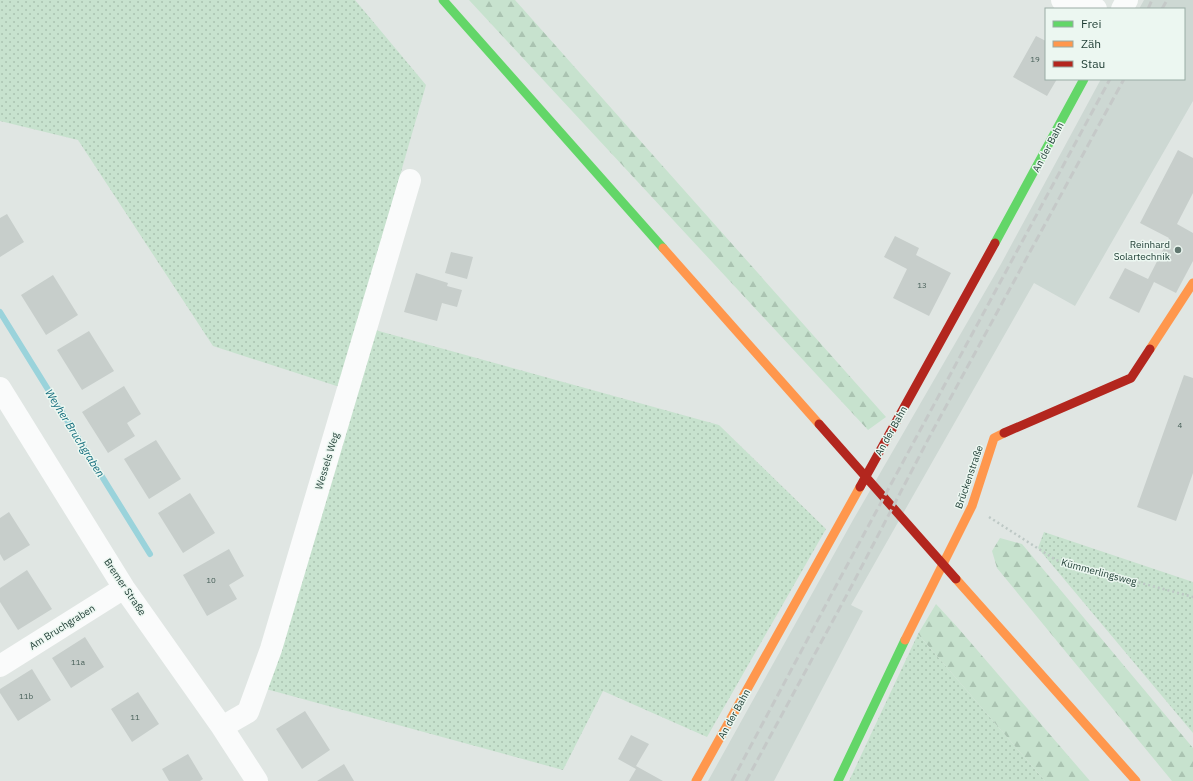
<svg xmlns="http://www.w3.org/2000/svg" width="1193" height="781" viewBox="0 0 1193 781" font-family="'IBM Plex Sans',sans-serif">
<defs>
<pattern id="grass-dots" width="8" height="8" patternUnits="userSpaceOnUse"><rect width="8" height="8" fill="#c7e2ce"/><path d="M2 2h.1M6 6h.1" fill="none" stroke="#aac3b1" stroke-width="1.8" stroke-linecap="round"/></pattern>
<pattern id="forest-firs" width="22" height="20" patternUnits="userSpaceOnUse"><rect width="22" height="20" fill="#c7e2ce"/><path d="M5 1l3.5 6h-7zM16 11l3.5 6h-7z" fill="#aac3b1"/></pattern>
</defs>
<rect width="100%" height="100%" fill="#e0e6e3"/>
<!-- built -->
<path fill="#cdd8d3" d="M1144,0H1193V101L1075,306L1034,283L851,605L863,611L774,781H708L853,520L1001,264L1101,79H1184V9H1139Z"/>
<!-- grass -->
<path fill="url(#grass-dots)" d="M0,0H355L426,85L357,325L719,425L826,529L707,737L603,691L563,770L266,689L352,391L213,346L78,140L0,121Z
M1044,532L1193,582V733L1038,548Z
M918,634L1045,781H849Z"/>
<!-- forest -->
<path fill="url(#forest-firs)" d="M469,0H515L886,417L868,430Z
M1000,538L1022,544L1193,748V781H1172L997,568L992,551Z
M936,604L959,629L1090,781H1045L918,634Z"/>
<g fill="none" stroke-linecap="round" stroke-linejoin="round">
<!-- stream -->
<path stroke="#9ad3db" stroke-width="6" d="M0,312L150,554"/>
</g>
<!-- building -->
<path fill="#c7cecb" d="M1036,36L1046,41V79H1057L1047,96L1013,77Z
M1178,150L1193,158V193L1177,224L1193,233V261L1176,293L1154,282L1139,313L1109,298L1125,268L1148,279L1169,238L1140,223Z
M7,214L24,242L0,257V218Z
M895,236L919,248L916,255L951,273L929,316L893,298L907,269L884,257Z
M451,252L473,257L467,279L445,273Z
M416,273L448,283L447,286L462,290L457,307L442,303L437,321L404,312Z
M53,275L78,315L46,335L21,295Z
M89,331L114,371L82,390L57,350Z
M1184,375L1193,378V473L1176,521L1137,507Z
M124,386L141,414L127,423L135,436L108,453L82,412Z
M156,440L181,479L149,499L124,459Z
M190,493L215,533L183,553L158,513Z
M9,512L30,545L4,561L0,554V518Z
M229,549L244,576L229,585L237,599L207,616L183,575Z
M27,570L52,609L18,630L0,602V588Z
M85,637L104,667L71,688L52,658Z
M32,669L51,700L18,721L0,693V689Z
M138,692L159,724L132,742L111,709Z
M305,711L330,750L302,769L276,729Z
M631,735L649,744L636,766L663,781H629L636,769L618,759Z
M188,754L203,779L200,781H169L162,769Z
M344,764L354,781H317Z"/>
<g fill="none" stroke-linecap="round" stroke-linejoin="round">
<!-- path -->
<path stroke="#bdc8c5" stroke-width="2.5" stroke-dasharray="2 3" stroke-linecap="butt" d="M989,517L1056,560L1193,597"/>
<!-- street -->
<path stroke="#fafbfb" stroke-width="22" d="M1062,0L1096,9
M1122,9L1127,0
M0,388L124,588L222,727L257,781
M0,666L124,588
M222,727L248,712L271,649L410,180"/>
<!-- fast -->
<path stroke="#63d668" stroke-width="9" d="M443,0L663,248
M995,243L1084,79
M838,781L905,640"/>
<!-- slow -->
<path stroke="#ff974d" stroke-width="9" d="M663,248L819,424
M1150,349L1193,283
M956,579L1136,781
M905,640L972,506L994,438L1004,433
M696,781L860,487"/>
<!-- jam -->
<path stroke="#b3261e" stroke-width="9" d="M819,424L956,579
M1004,433L1131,378L1150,349
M860,487L995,243"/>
<!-- rail -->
<path stroke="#c5c9c8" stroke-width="3" stroke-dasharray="8 4" stroke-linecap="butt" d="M1148,9L1152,0
M1162,9L1167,0
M732,781L837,584L1110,79
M746,781L850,589L932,432L1124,79"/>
</g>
<!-- markers -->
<circle fill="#617770" stroke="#ecf7f1" stroke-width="1.5" cx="1178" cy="250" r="4"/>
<g text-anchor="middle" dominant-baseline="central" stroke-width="3" stroke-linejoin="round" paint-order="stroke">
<!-- number labels -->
<g font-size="8" fill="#486059">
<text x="1035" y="59">19</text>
<text x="922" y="285">13</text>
<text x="1180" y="425">4</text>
<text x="211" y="580">10</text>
<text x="78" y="662">11a</text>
<text x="26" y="696">11b</text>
<text x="135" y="717">11</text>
</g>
<!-- street labels -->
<g font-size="10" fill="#1c3b32" stroke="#ecf7f1">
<text transform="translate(1048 147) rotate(-62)">An der Bahn</text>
<text transform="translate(891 431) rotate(-61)">An der Bahn</text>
<text transform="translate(327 461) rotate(-73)">Wessels Weg</text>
<text transform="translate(969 477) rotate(-71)">Brückenstraße</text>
<text transform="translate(1099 572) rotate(15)">Kümmerlingsweg</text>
<text transform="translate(125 587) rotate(56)">Bremer Straße</text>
<text transform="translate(62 627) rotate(-32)">Am Bruchgraben</text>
<text transform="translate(734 714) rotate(-61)">An der Bahn</text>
</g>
<!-- poi labels -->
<g font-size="10" fill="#1c3b32" stroke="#ecf7f1" text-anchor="end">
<text x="1170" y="244">Reinhard<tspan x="1170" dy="12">Solartechnik</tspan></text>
</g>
<!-- water labels -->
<g font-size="11" font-style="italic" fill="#116c7c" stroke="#ecf7f1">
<text transform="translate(75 433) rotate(58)">Weyher Bruchgraben</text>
</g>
</g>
<!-- legend -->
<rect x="1045" y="8" width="140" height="72" fill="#ecf7f1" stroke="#99aca5"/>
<rect x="1053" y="21" width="20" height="6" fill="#63d668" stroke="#99aca5"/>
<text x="1081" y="28" font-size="12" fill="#1c3b32">Frei</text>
<rect x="1053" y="41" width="20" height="6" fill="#ff974d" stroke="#99aca5"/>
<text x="1081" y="48" font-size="12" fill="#1c3b32">Zäh</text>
<rect x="1053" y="61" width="20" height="6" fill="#b3261e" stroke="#99aca5"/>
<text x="1081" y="68" font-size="12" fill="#1c3b32">Stau</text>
</svg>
